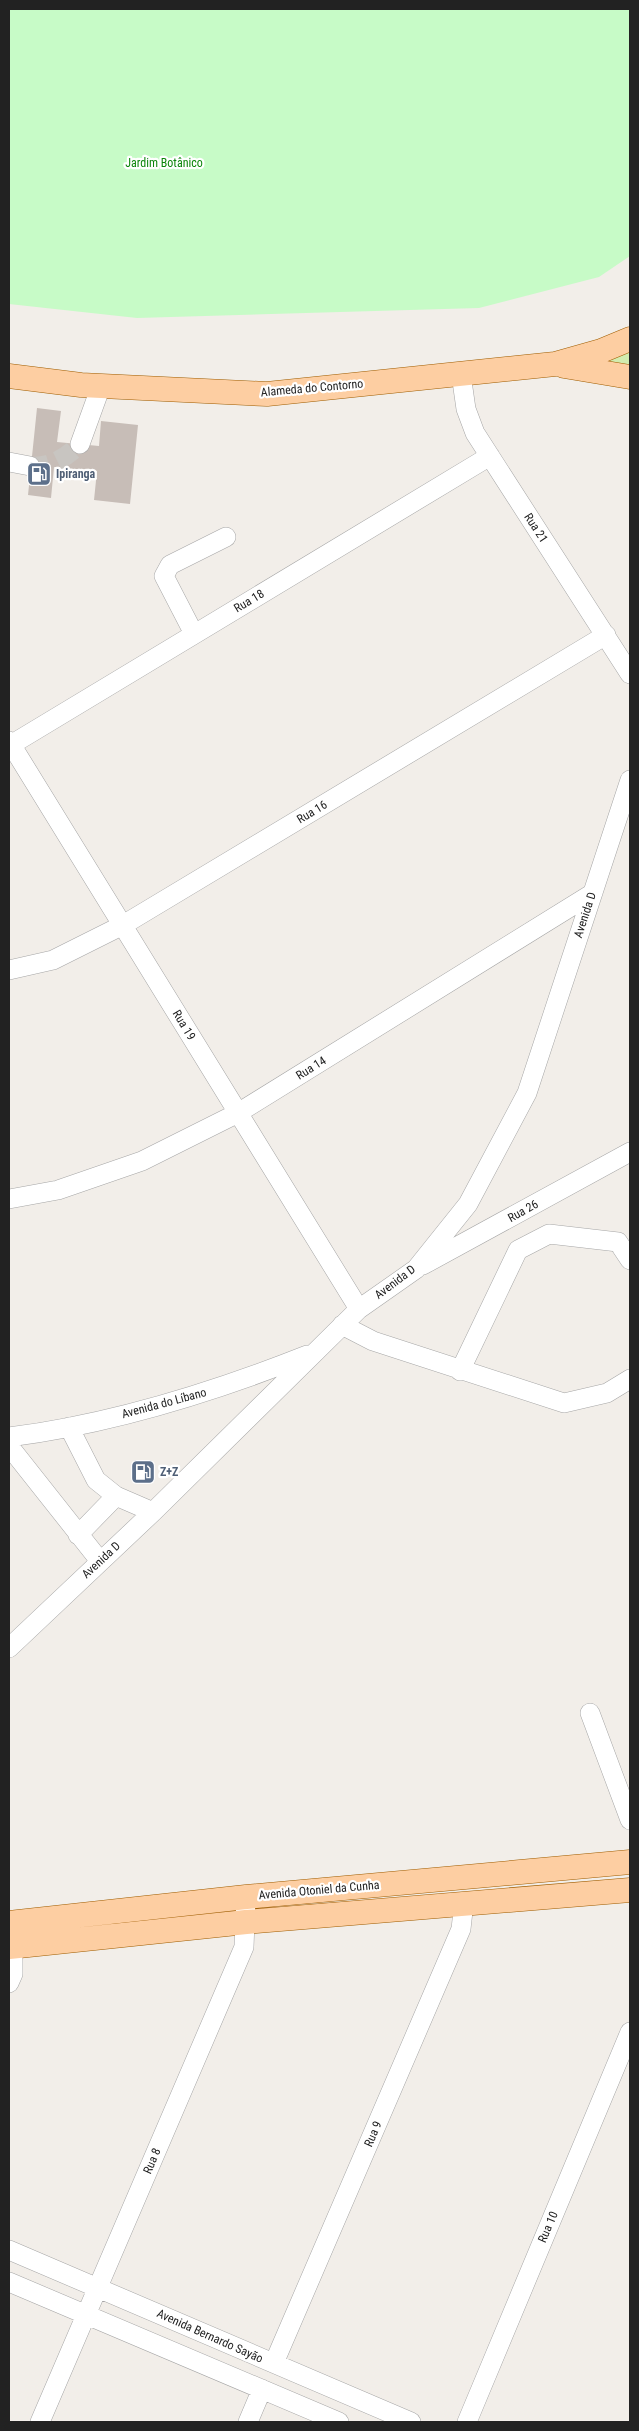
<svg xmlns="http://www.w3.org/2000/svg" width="639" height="2431" viewBox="0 0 639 2431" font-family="'Roboto Condensed',sans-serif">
<defs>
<pattern id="grass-tufts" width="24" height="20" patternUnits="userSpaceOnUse" patternTransform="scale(1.25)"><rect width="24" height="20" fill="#d2ecaf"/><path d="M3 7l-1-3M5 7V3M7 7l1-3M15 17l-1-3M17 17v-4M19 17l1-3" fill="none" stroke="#b4ca96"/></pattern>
</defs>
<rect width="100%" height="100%" fill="#f2eee9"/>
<!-- grass -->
<path fill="url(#grass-tufts)" d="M630,349V368L598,361Z"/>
<!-- park -->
<path fill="#c7fbc7" d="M9,9H630V256L599,277L479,308L137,318L9,304Z"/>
<!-- building -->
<path fill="#c7bdb7" d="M37,408L61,411L57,442L99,446L101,421L138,425L130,504L94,500L97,471L54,467L51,498L28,495Z"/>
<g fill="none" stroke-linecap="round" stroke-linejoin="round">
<!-- minor-tunnel -->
<path stroke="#c8c5c1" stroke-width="19" stroke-dasharray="19 9" stroke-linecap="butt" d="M30,466C50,468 67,457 80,444"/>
<defs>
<path id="minor" d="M461,374L466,409L475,433L630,674
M80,444L101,386
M9,462L30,466
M194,634L164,576L170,565L226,537
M9,741L359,1309
M9,746L490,456
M9,970L53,960L123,925L606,635
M9,1199L58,1190L142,1161L238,1113L593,893
M423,1265L630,1152
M342,1325L373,1341L564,1403L607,1393L630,1379
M460,1371L518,1250L549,1234L618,1242L630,1260
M69,1427L96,1480L116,1496L153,1512
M9,1437C111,1424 211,1393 307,1355
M9,1446L100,1561
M78,1535L116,1496
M9,1648L153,1512L359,1309L416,1269L468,1204L527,1093L630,780
M590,1713L630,1820
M9,1983L13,1974V1947
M9,2250L411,2422
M9,2282L339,2422
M274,2363L461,1929L464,1902
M40,2422L244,1947L246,1897
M248,2422L262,2389
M467,2422L630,2032"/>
<path id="major" d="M564,366L630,377
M9,376L81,385L267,394L555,364L601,351L630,339
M9,1923L246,1897L630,1862
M9,1947L246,1922L630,1890"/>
</defs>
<!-- minor casing -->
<use href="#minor" stroke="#a6a6a6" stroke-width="20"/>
<!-- major casing -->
<use href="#major" stroke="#9f5d00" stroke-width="25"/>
<!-- minor -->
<use href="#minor" stroke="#fff" stroke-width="19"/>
<!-- major -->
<use href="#major" stroke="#fdcea2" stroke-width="24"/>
</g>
<!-- icons -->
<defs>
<symbol id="fuel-square" viewBox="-11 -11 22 22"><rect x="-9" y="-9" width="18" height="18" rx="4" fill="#5c6f8a" stroke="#fff"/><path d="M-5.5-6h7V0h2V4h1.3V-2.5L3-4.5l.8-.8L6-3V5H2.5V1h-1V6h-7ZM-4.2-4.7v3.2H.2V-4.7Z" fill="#fff"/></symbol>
</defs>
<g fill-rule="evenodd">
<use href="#fuel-square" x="25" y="460" width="28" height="28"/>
<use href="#fuel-square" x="129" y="1458" width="28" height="28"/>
</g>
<g text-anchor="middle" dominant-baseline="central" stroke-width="4.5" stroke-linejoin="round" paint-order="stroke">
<!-- park labels -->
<g font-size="12" fill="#0b850a" stroke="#fff">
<text x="164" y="163">Jardim Botânico</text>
</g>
<!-- street labels -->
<g font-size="12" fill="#222" stroke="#fff">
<text transform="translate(312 388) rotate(-5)">Alameda do Contorno</text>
<text transform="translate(536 528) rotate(57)">Rua 21</text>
<text transform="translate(249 601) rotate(-31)">Rua 18</text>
<text transform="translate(312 812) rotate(-31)">Rua 16</text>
<text transform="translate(585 915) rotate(-72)">Avenida D</text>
<text transform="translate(184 1025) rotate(59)">Rua 19</text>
<text transform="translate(311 1068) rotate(-32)">Rua 14</text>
<text transform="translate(523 1211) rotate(-29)">Rua 26</text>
<text transform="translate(395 1282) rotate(-37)">Avenida D</text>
<text transform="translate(164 1403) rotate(-15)">Avenida do Líbano</text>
<text transform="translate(101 1560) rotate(-43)">Avenida D</text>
<text transform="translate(319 1890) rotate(-5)">Avenida Otoniel da Cunha</text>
<text transform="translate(373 2134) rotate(-67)">Rua 9</text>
<text transform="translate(152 2161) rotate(-67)">Rua 8</text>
<text transform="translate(548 2227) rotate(-67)">Rua 10</text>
<text transform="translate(210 2336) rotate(24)">Avenida Bernardo Sayão</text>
</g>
<!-- service labels -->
<g font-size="12" font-weight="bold" fill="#4e5e75" stroke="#fff" text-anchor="start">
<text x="56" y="474">Ipiranga</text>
<text x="160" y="1472">Z+Z</text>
</g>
</g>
<!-- border -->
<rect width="639" height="2431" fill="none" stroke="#222222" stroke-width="20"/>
</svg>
